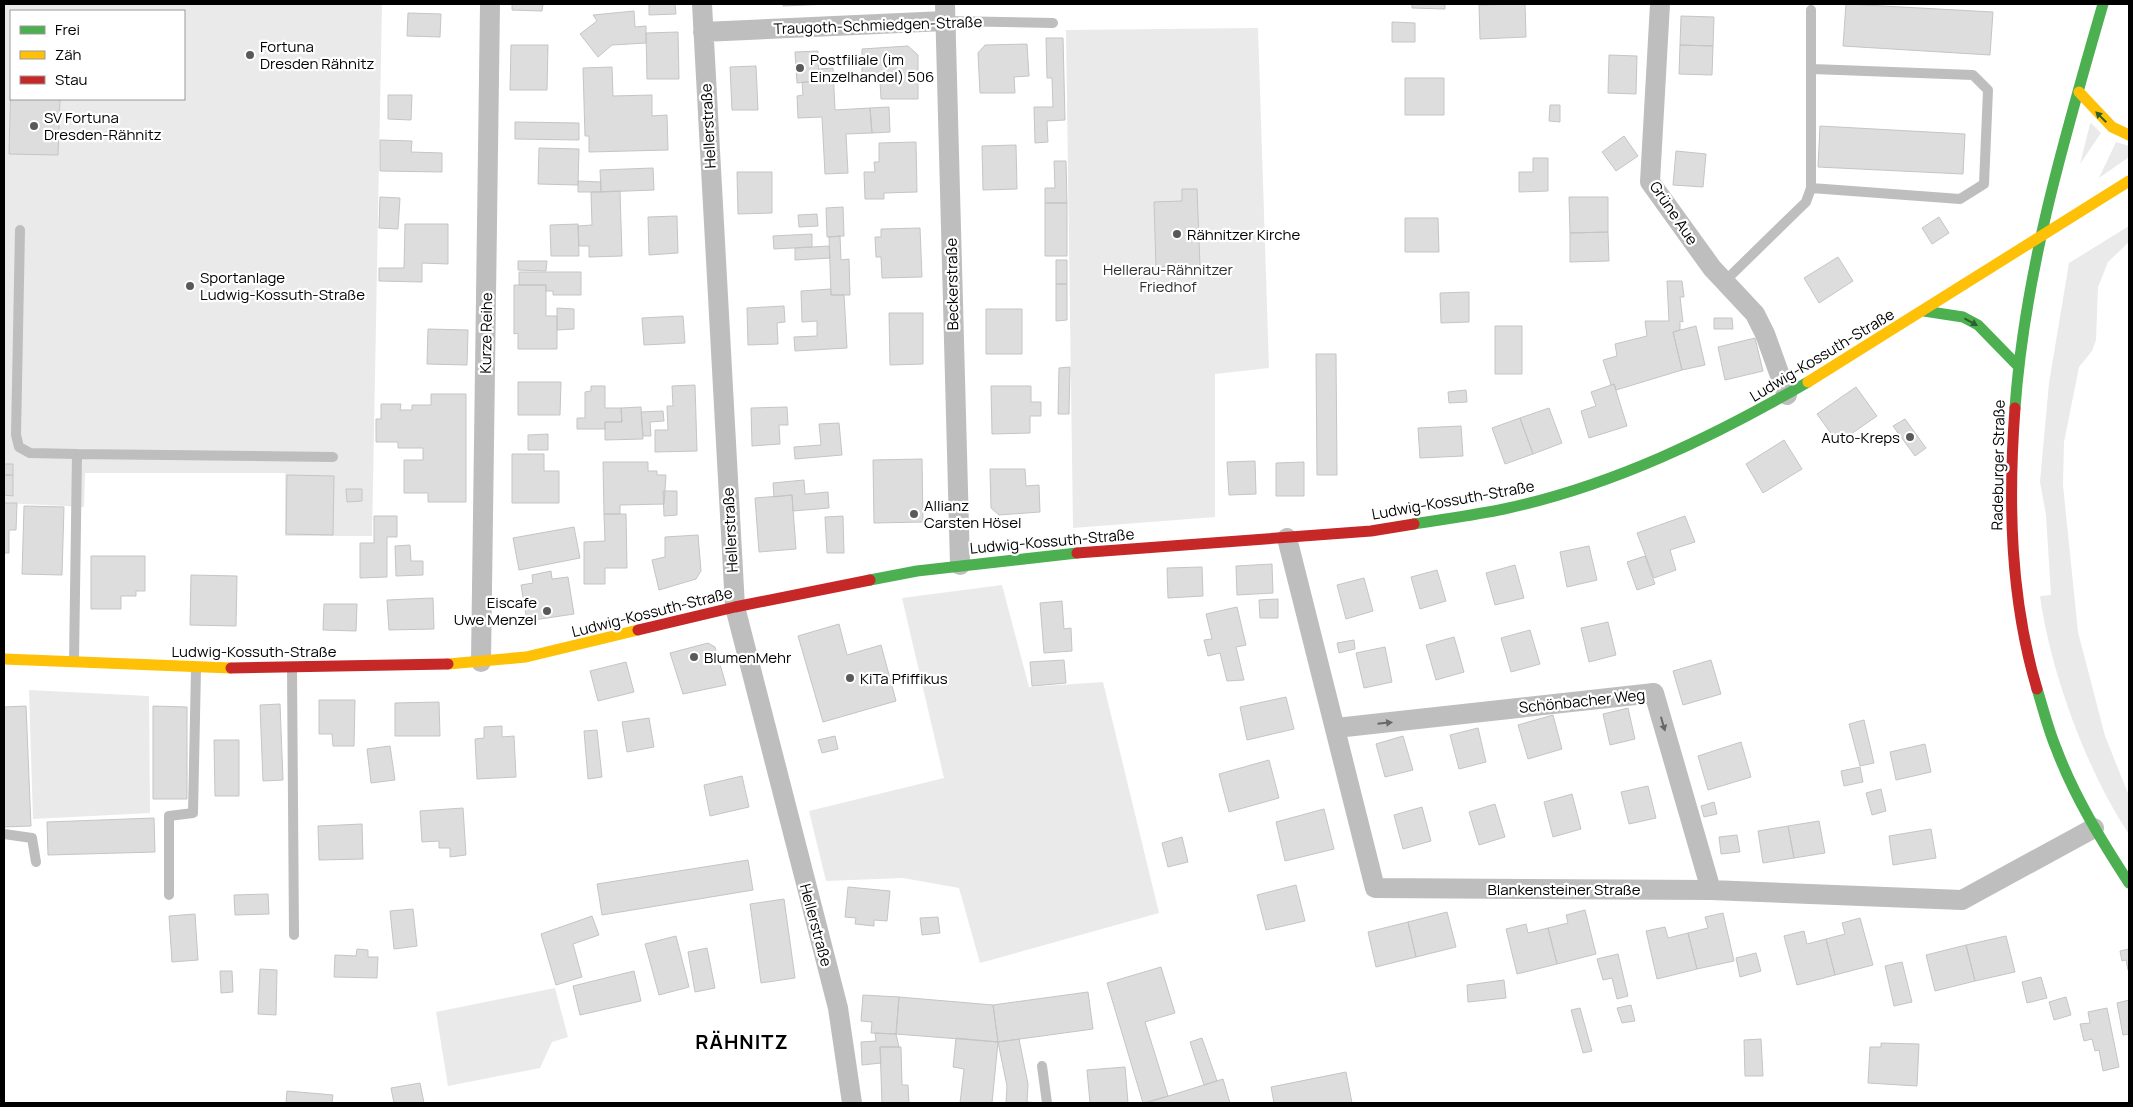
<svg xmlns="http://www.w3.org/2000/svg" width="2133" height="1107" viewBox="0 0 2133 1107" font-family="Manrope,sans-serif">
<rect width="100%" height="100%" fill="#fff"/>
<!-- green -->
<path fill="#eaeaea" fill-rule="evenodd" d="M4,4H382L372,536H285V473H85L84,507L4,503ZM11,11H184V99H11Z
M1258,28L1269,368L1215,374V517L1073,528L1066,30Z
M2091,123L2101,133L2080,164L2090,124Z
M2116,142L2129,146V157L2099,178Z
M2129,226V242L2108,262L2098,287L2096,340L2092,351L2079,367L2064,442L2063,485L2078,632L2105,736L2129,796V834C2087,772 2050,670 2040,596L2051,595L2046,515L2040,482L2049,383L2069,263Z
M1002,585L1029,687L1103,682L1159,913L980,963L959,888L903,878L826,881L809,811L944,778L902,598Z
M29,690L149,696L150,813L33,819Z
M555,988L568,1037L552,1042L540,1068L448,1086L436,1012Z"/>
<!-- building -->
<path fill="#ddd" stroke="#c5c5c5" d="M512,4H543L542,11L512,10Z
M649,4H675L676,14L649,15Z
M783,4H830L783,6Z
M1412,4H1445V9L1412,8Z
M1525,4L1526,37L1480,39L1479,5Z
M1846,4L1993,12L1990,55L1843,46Z
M634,11L635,27L646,26V43L612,45L598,57L580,34L597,21L593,15Z
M408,13L441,14L440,37L407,36Z
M1681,16L1714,17L1713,46L1680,45Z
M1392,22L1415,23V42H1392Z
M678,32L679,79H647L646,33Z
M1046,38H1063L1065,120L1047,121L1048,142L1035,143L1034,107H1053L1052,78H1047Z
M1027,44L1029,76L1014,77L1015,93H980L978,53L985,45Z
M511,45H548L547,90H510Z
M1680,45L1713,46L1712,75L1679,74Z
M908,46L918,55V99H881L880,82H862V49Z
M818,51L819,81L797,83L795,52Z
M1609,55L1637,56L1636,94L1608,93Z
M756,66L758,110H732L730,67Z
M612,67L613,96L652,95V116L667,115L668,150L589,152V136H585L583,68Z
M833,68L835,110L870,108L872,133L846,134L848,173L825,174L822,117L798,118L797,96L803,95L802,82L819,81V69Z
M11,75V99H60L58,155L9,154Z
M1405,78H1444V115H1405Z
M388,95H412L411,120L388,119Z
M1550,105H1560V122L1549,121Z
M889,107L890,132L872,133L870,108Z
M515,122L579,123V140L515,139Z
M1820,126L1965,134L1963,174L1818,167Z
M1624,136L1638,156L1616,171L1602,152Z
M380,140L412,141L411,152L442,153V172L380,171Z
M916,142L917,192L884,193V199H865L864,172H875L874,162H879V143Z
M1016,145L1017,189L983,190L982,146Z
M539,148L579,149L578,185L538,184Z
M1676,151L1706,154L1703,187L1673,185Z
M1533,158H1548V191L1519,192V172H1533Z
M1054,161H1066L1067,203H1045V188H1055Z
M653,168L654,190L601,192L600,170Z
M737,172H772V213L738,214Z
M578,181L601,182V192H578Z
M1182,189H1197L1200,266L1156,267L1154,202L1182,201Z
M620,191L622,256L589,257V246H579L578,226L592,225L591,192Z
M380,197L400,198L398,229L379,228Z
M1569,197H1608V232L1570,233Z
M1045,203H1067V256H1045Z
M843,207L844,236L827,237L826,208Z
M817,214L818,226L799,227L798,215Z
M677,216L678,253L649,255L648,217Z
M1939,217L1949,233L1932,244L1922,228Z
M1405,218H1438L1439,252H1405Z
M405,224H448V264L422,263V282L379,281V268H404Z
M578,224L579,256H551L550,225Z
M920,228L922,277L882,278L881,257H876L875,237H881V229Z
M1608,232L1609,261L1570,262V233Z
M812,234V247L774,249L773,236Z
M840,236L841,260L849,259L850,295H831L829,237Z
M829,246L830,258L795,260V248Z
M1838,257L1853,281L1819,303L1804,278Z
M1056,260H1067V284H1056Z
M518,261H547L546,271L518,270Z
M519,272H581V295H553V291H546V285H519Z
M1667,281H1682L1684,297H1680L1683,322L1680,321V330L1673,332L1682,370L1616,390L1614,384L1611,385L1603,360L1617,356L1615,344L1647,336L1645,321H1669Z
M1056,284H1067V320L1056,321Z
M514,285H546V316H557V349H518V333L514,334Z
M831,289V295H844L847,348L795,351L794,337L817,336V321L802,322L801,291Z
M1469,292V322L1441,323L1440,293Z
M784,306L785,322L777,323L778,344L748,345L747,308Z
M557,308L574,309V329L557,330Z
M986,309H1022V354H986Z
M889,313H923V364L890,365Z
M683,316L685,343L644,345L642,318Z
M1714,318H1732L1733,329H1714Z
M1495,326H1522V374H1495Z
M1696,326L1705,365L1682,370L1673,332Z
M428,329L468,330L467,365L427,364Z
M1755,338L1763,371L1725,380L1718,347Z
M1316,354H1336L1337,475H1317Z
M1070,367L1069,414H1058L1059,368Z
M518,382H561L560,415H518Z
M1614,384L1627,426L1589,438L1581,411L1596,406L1591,392Z
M695,385L697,451L655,452V430H668L667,406H673L672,386Z
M591,386H605V408H621L622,422H605V429H577V418H585V392L591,391Z
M991,386H1031V402H1041V416H1030V433L992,434Z
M1856,387L1877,416L1838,443L1817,414Z
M1466,390L1467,402L1449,403L1448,392Z
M431,394H466V502H428V493H404V460H423V448H398V442H376V419H381V404H401L400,410H412V405H431Z
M641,407L643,439L605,440V422H622L621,408Z
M787,407L788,425H779L780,444L752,446L751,408Z
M1549,408L1562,443L1533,454L1520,418Z
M663,411L664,421L650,422L651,436H643L641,412Z
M1520,418L1533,454L1505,464L1492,428Z
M1905,419L1926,448L1915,456L1893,426Z
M839,423L842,455L795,459L794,447L821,445L819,424Z
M1461,426L1463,456L1420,458L1418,428Z
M548,434V450H528V435Z
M1784,440L1802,469L1763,493L1746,464Z
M512,454H544V471H559V503H512Z
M922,459L923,522L874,523L873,460Z
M1255,461L1256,494L1229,495L1227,462Z
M603,462H648V471H657V475H666L664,504L620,505V514H604Z
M1304,462V496H1276V463Z
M4,464H13V475H4Z
M990,469H1025L1026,486L1039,485L1040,512L999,515L991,508Z
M4,475H13V496L4,495Z
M287,475L334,476L333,535L286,534Z
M804,480L805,494L828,492L829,508L793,511L792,495L774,497L773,483Z
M346,489H362V501L347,502Z
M663,491H677V515L664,516Z
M792,495L796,549L759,552L755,498Z
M4,503H17L16,530H9V553H4Z
M24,506L64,507L62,575L22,574Z
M604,514H626L627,568H605V584H584V542L605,541Z
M374,516H397V537H387V577L360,578V543H374Z
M843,516L844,553H827L825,517Z
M1685,516L1695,542L1670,550L1676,570L1654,578L1637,533Z
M574,527L580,558L519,570L513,538Z
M698,535L701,571L696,579L659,590L652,560L665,557V537Z
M410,545L411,561H423V575L396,576L395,546Z
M1589,546L1597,580L1567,587L1560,552Z
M91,556H145V591H136V596H121V609H91Z
M1645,556L1655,584L1637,590L1627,562Z
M1272,564L1273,593L1237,595L1236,566Z
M1515,565L1524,598L1495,605L1486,573Z
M1202,567L1203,596L1168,598L1167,568Z
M1437,570L1446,601L1420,609L1411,577Z
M551,571L552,579L568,577L574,614L527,621L521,585L533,583L532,575Z
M191,575L237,576L236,626L190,625Z
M1364,578L1373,611L1346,619L1337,585Z
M433,598L434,629L389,630L387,600Z
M1278,599V618H1260L1259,600Z
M1062,601L1064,629L1071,628L1072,651L1044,653L1040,603Z
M324,604H357L356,631L323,630Z
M1237,607L1246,645L1236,647L1244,680L1227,681L1220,653L1208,656L1204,640L1212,639L1206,614Z
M1608,622L1616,655L1589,662L1581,628Z
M839,624L847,655L881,645L896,701L823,722L798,636Z
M1530,630L1540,664L1511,672L1501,638Z
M1454,637L1464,672L1436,680L1426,645Z
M1354,640L1355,649L1339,653L1337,643Z
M708,643L715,647L726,685L683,694L670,653Z
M1385,647L1392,682L1364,688L1356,653Z
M1064,660L1066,683L1032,686L1030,662Z
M1711,660L1721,694L1683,705L1673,671Z
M626,662L634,692L598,701L590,671Z
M1286,697L1294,729L1247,740L1240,707Z
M319,700H355L354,746H333L332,734H319Z
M439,702L440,736H395V703Z
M280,704L283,780L263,781L260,705Z
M26,706L31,826L4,827V707Z
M153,706L187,707V799H153Z
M1628,708L1635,739L1610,745L1603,714Z
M1553,715L1562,749L1528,759L1518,725Z
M649,718L654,747L627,752L622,722Z
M1864,720L1874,763L1860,766L1849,724Z
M502,726V737L514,736L516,777L477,779L475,739L484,738V727Z
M1478,728L1486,762L1459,769L1450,735Z
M597,730L602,777L588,779L584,731Z
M835,736L838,749L822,753L818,740Z
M1403,736L1413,770L1385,777L1376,744Z
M214,740H239V796H215Z
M1741,742L1751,777L1708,790L1698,756Z
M1925,744L1931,772L1896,780L1890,752Z
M390,746L395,780L371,783L367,749Z
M1269,760L1279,798L1229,812L1219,774Z
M1860,767L1863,782L1844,786L1841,771Z
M742,776L749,807L710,816L704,785Z
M1648,786L1656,818L1629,824L1621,792Z
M1881,789L1886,811L1872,815L1866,793Z
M1572,794L1581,829L1553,837L1544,802Z
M1714,802L1717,814L1704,817L1701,806Z
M1495,804L1505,837L1479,845L1469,812Z
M1422,807L1431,841L1403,849L1394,815Z
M463,808L466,855L450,857V848H439V841L422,842L420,811Z
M1324,809L1334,849L1285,861L1276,822Z
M154,818L155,852L48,855L47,822Z
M1819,821L1825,853L1794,858L1788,826Z
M362,824L363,859L319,860L318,826Z
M1788,826L1794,858L1763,863L1758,831Z
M1931,829L1936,858L1893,865L1889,836Z
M1737,835L1740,852L1721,854L1719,837Z
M1182,837L1188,862L1168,867L1162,843Z
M748,860L753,890L602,915L597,884Z
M1296,885L1305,921L1266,930L1257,895Z
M848,887L890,891L887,921L874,920V926L855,924L856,918L845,917Z
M268,894L269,914L235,915L234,895Z
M784,899L795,978L761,983L750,904Z
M413,909L417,946L394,949L390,911Z
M1585,910L1596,954L1557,964L1548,928L1568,923L1566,915Z
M1447,912L1456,947L1416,957L1408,922Z
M1723,913L1734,961L1697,969L1688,933L1708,928L1705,917Z
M195,914L198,960L172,962L169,916Z
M592,916L599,935L573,944L582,977L556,985L541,934Z
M938,917L940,933L922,935L920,918Z
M1860,918L1873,965L1835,975L1826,939L1845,934L1842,923Z
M1408,922L1416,957L1376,967L1368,932Z
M1526,924L1528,933L1548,928L1557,964L1517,974L1506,929Z
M1665,927L1668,938L1688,933L1697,969L1657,979L1646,931Z
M1804,931L1807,944L1826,939L1835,975L1797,985L1784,936Z
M676,936L689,987L659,995L645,944Z
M2006,936L2015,972L1975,981L1966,945Z
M1966,945L1975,981L1935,991L1926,955Z
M707,948L715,988L695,992L688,952Z
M357,949L368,950V957H378L377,978L334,977L335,955L356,956Z
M2129,949V970H2128L2126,960L2122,961L2120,951Z
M1756,953L1761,971L1740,977L1736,958Z
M1618,954L1628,996L1617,999L1612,978L1603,980L1597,959Z
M1902,962L1912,1002L1894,1006L1885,966Z
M1161,967L1175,1013L1145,1022L1168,1096L1143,1103L1107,983Z
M260,969L277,970L276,1015L258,1014Z
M220,971H232L233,992L221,993Z
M634,971L641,1001L580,1015L573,986Z
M2041,977L2047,998L2027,1003L2022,982Z
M1504,980L1506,998L1468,1002L1467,985Z
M1088,992L1093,1029L998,1042L993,1005Z
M863,995L899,997L896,1034L871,1033L872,1022L861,1021Z
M899,997L993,1005L998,1042L896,1034Z
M2066,997L2071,1015L2054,1020L2049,1002Z
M2129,1000V1034L2123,1035L2117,1003Z
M1631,1005L1635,1021L1622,1023L1617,1008Z
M1580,1008L1592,1051L1583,1053L1571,1010Z
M2107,1008L2119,1067L2103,1071L2099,1050L2095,1051L2092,1039L2084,1041L2080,1024L2090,1023L2088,1012Z
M875,1033L896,1034L899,1047H880L881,1063L862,1065L861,1042L876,1041Z
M956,1038L998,1042L992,1103H960L964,1069L953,1067Z
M1202,1038L1217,1081L1204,1085L1190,1042Z
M1019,1039L1028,1084L1027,1102L1038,1103H1006L1007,1086L998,1042Z
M1761,1039L1763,1076H1745L1744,1040Z
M1881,1043L1919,1044L1917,1086L1868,1083L1870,1047H1881Z
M880,1047H901L902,1085H908L909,1103H882Z
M1125,1067L1128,1103H1090L1087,1070Z
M1346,1072L1352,1103H1274L1271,1087Z
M1223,1079L1230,1103H1146Z
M420,1083L424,1103H394L391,1088Z
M287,1091L333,1095L332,1103H286Z"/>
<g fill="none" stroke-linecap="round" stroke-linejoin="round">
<!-- lane -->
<path stroke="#bebebe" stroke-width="10" d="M945,21L1053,23
M1811,188L1960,199L1984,184L1988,90L1973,75L1812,69
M20,230L16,435L19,447L30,453L77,454L74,662
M1725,281L1806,202L1811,188V10
M77,454L333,457
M292,668L294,935
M4,834L32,838L36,862
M169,895V816L193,813L196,669
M1042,1066L1047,1103"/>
<!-- street -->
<path stroke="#bebebe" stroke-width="20" d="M702,4L735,607L838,1008L852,1103
M945,4L960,565
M1660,4L1650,182L1712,268L1755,314L1765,334L1787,395
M703,32L945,21
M1287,538L1375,888L1711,890L1962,900L2094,828
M481,662L490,4
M1336,728L1654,693L1711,890"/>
<!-- fast -->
<path stroke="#4caf50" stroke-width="11" d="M1924,311L1963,317L1978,325L2018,366
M2015,408C2025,270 2065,136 2103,4
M1414,524C1444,519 1475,515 1504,509C1612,486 1713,437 1808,382
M870,580L917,571L1077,553
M2037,689C2043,708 2048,729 2056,748C2074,796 2101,840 2129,883"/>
<!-- slow -->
<path stroke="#ffc107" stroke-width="11" d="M2079,92L2112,127L2129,135
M1808,382L2129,181
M4,659L231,668
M448,664L526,657L638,630"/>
<!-- jam -->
<path stroke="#c62828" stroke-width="11" d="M2015,408C2008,502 2010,598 2037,689
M1077,553L1371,531L1414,524
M638,630L735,607L870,580
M231,668L448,664"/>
</g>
<!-- one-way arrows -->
<defs><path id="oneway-solid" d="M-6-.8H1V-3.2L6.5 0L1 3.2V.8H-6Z" transform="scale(1.25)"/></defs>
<g fill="#2a602c">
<use href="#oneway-solid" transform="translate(2101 117) rotate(-135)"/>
<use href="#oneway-solid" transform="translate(1971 322) rotate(29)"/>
</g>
<g fill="#686868">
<use href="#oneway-solid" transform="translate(1385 723) rotate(-6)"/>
<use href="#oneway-solid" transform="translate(1663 724) rotate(74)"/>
</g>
<!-- markers -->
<g fill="#595959" stroke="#fff" stroke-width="2">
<circle cx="250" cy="55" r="5"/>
<circle cx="800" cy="68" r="5"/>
<circle cx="34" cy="126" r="5"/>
<circle cx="1177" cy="234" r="5"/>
<circle cx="190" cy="286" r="5"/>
<circle cx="1910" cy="437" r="5"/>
<circle cx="914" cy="514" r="5"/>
<circle cx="547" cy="611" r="5"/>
<circle cx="694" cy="657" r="5"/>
<circle cx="850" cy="678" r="5"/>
</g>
<g text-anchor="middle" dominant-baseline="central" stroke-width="4.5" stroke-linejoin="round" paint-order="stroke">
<!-- street labels -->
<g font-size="15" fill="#000" stroke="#fff">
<text transform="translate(878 25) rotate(-2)">Traugoth-Schmiedgen-Straße</text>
<text transform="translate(708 126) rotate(-93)">Hellerstraße</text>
<text transform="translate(1674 213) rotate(56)">Grüne Aue</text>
<text transform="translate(952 284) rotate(-91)">Beckerstraße</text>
<text transform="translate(486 333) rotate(-89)">Kurze Reihe</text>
<text transform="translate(1822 355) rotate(-31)">Ludwig-Kossuth-Straße</text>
<text transform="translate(1998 465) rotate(-89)">Radeburger Straße</text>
<text transform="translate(1453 500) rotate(-10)">Ludwig-Kossuth-Straße</text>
<text transform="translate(730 530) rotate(-93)">Hellerstraße</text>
<text transform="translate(1052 541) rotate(-5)">Ludwig-Kossuth-Straße</text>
<text transform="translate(652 612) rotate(-14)">Ludwig-Kossuth-Straße</text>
<text x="254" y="651">Ludwig-Kossuth-Straße</text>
<text transform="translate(1582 701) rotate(-6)">Schönbacher Weg</text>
<text x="1564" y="889">Blankensteiner Straße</text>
<text transform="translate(816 925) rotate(75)">Hellerstraße</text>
</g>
<!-- poi labels -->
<g font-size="15" fill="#000" stroke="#fff" text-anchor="start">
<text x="260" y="46">Fortuna<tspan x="260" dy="17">Dresden Rähnitz</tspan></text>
<text x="810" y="59">Postfiliale (im<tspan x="810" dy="17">Einzelhandel) 506</tspan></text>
<text x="44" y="117">SV Fortuna<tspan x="44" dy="17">Dresden-Rähnitz</tspan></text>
<text x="1187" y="234">Rähnitzer Kirche</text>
<text x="200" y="277">Sportanlage<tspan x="200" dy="17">Ludwig-Kossuth-Straße</tspan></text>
<text x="1900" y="437" text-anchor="end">Auto-Kreps</text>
<text x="924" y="505">Allianz<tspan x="924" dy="17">Carsten Hösel</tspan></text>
<text x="537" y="602" text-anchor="end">Eiscafe<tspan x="537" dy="17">Uwe Menzel</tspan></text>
<text x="704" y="657">BlumenMehr</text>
<text x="860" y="678">KiTa Pfiffikus</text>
</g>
<!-- park labels -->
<g font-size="15" fill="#303030" stroke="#fff">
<text x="1168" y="269">Hellerau-Rähnitzer<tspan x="1168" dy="17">Friedhof</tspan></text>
</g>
<!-- district labels -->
<g font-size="20" font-weight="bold" letter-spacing="1" fill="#000" stroke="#fff">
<text x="742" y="1041">RÄHNITZ</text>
</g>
</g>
<!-- border -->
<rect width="2133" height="1107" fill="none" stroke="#000000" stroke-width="10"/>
<!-- legend -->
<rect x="10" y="10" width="175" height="90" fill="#ffffff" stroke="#999999"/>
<rect x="20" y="26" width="25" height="8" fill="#4caf50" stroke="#999999"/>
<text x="55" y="35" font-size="15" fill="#000000">Frei</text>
<rect x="20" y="51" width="25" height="8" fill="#ffc107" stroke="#999999"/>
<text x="55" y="60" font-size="15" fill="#000000">Zäh</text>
<rect x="20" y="76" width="25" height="8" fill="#c62828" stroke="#999999"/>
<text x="55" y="85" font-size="15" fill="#000000">Stau</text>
</svg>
